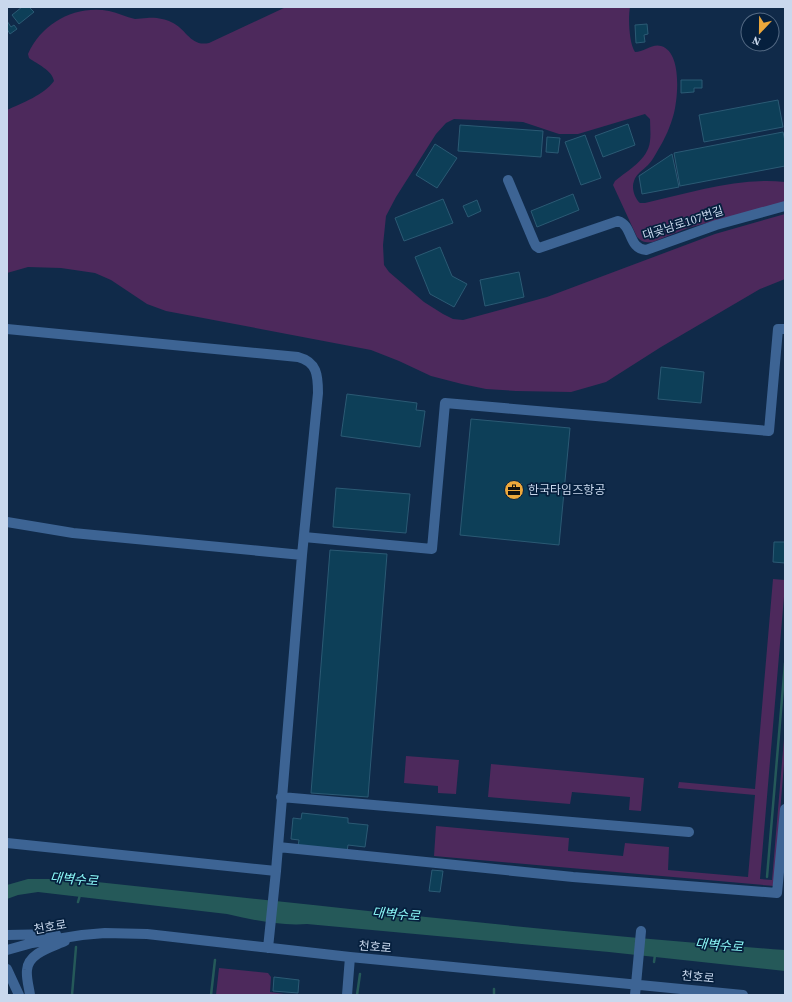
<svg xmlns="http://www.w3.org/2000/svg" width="792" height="1002" viewBox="0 0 792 1002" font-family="'Source Serif 4','Noto Sans KR',serif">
<rect width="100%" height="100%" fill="#102a49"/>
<!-- green -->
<path fill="#4d295c" d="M286,7H630C628,18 629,43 635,52C644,52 653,43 661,46C682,52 678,97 674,113C671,125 665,139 658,150C655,155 652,161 648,165C643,170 636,174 634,181C631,188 635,199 640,203H645C690,193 738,177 785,182V202L688,228L653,242C646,243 642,242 637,237L613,185L615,181C628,170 648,160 650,141C651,134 650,126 650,119L645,114L578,134H559L523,122L454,119L446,123L436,134L396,197L386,216L383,245L384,265L389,272L424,302L443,314L453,319L463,320L547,297L715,234L785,214V279L760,289L661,347L606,382L571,392L516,391L486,389L462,384L431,376L399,361L371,350L166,311L147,304L111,280L95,273L61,268L28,267L7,273V110C22,103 44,95 54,81C52,70 37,64 29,58L28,54C42,23 75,5 109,11C118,13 126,17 135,19C139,19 143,18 147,18C155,17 165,19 171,22C187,29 190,47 209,43Z
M773,579L785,580V585L760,879L772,880L785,727V752L774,886L434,856L436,826L569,838L568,851L623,856L625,843L669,847L668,870L748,877L755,795L678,788L679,782L755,789Z
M406,756L459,760L456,794L438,793V786L404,783Z
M491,764L644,778L641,811L629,810L630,797L572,792L570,804L488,797Z
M219,968L268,973L271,977L270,992L291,995H216Z"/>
<!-- water -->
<path fill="#255959" d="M28,879H69C307,904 546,932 785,950V971L609,952L307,924C280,926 253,920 227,914L38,892L18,895L7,899V885Z"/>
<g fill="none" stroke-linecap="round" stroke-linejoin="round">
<!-- stream -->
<path stroke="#255959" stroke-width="2.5" d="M767,877L785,663
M78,902L80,895
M654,962L655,955
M72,995L76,947
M211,995L215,960
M357,995L360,974
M494,995V989"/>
</g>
<!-- building -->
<path fill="#0d3f58" stroke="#2b5a74" d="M22,7H29L34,12L19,24L12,15Z
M7,21L11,27L14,25L17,29L10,34L7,29Z
M647,24L648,34L644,35L645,42L636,43L635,25Z
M681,80H702V88H694V92L681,93Z
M778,100L783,127L704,142L699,115Z
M628,124L635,145L603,157L595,136Z
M460,125L543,131L541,157L458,151Z
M783,132L785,141V166L680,186L674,153Z
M585,135L601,178L581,185L565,142Z
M547,137L560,138L558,153L546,152Z
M435,144L457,158L437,188L416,175Z
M672,154L679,187L642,194L639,176Z
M573,194L579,210L537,227L531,211Z
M443,199L453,223L404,241L395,218Z
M477,200L481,211L468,217L463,206Z
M440,247L452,276L467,284L454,307L430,294L415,257Z
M519,272L524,297L485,306L480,280Z
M661,367L704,372L701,403L658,399Z
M347,394L417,403L416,410L425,411L420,447L341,436Z
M471,419L570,428L559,545L460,535Z
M336,488L410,494L406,533L333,527Z
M774,542H785V563L773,562Z
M330,550L387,554L368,797L311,793Z
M302,813L348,818V823L368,825L365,847L348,845L347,852L298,846L299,840L291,839L293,818L301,819Z
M432,870L443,871L440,892L429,891Z
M274,977L299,980L298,993L273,991Z"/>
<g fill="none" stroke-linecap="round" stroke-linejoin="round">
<!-- minor -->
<path stroke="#3d6494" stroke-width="10" d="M508,180L534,242L536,246L539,248L618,221C633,225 628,249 646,250L716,225L785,206
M7,329L298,357C317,362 318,375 318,393L302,555L276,871L268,948
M7,522L73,533L302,555
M304,537L432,549L445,403L769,431L778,329H785
M281,797L689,832
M7,843L276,871
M278,847L573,877L777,893L785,809
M7,935L56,934
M7,950L32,943L82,935L105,933L147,934L350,957L743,995
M7,969L19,995
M30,995C29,987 26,978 27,970C28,953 52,947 65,941
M347,995L350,957
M635,995L641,931"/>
</g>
<!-- icons -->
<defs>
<symbol id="office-disc" viewBox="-11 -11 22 22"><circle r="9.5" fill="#eda83b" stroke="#06203e"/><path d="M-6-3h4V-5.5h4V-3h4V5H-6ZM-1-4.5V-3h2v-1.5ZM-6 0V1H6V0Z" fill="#111"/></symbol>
</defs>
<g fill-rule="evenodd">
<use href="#office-disc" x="503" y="479" width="22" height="22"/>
</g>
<g text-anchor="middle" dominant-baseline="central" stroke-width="3.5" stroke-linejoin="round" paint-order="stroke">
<!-- street labels -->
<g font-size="12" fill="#c9d8ed" stroke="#06203e">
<text transform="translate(683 223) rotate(-18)">대곶남로107번길</text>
<text transform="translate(50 927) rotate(-10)">천호로</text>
<text transform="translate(375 947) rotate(5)">천호로</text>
<text transform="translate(698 977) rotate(6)">천호로</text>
</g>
<!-- poi labels -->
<g font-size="12" fill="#c9d8ed" stroke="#06203e" text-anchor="start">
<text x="528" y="490">한국타임즈항공</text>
</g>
<!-- water labels -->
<g font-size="13" font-style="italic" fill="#8dfaf9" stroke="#06203e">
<text transform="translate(74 879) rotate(5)">대벽수로</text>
<text transform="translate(396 914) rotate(5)">대벽수로</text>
<text transform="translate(719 945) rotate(5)">대벽수로</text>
</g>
</g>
<!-- border -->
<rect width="792" height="1002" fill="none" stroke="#c9d8ed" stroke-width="16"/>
<!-- north arrow -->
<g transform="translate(760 32) rotate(202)"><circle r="19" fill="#06203e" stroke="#546a84"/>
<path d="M0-3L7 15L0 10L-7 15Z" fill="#eda83b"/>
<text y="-6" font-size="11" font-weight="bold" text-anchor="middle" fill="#c9d8ed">N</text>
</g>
</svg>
